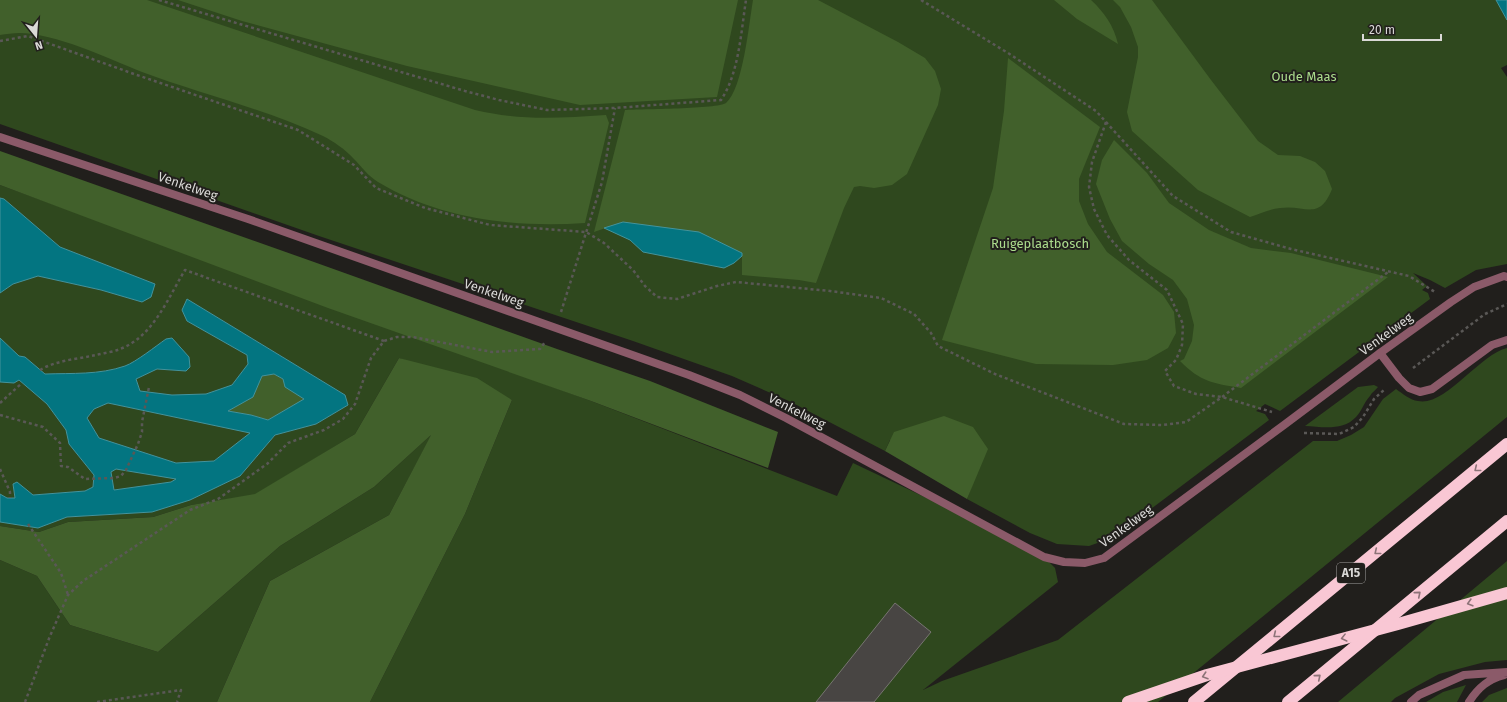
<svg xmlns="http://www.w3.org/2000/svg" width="1507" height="702" viewBox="0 0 1507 702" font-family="'Fira Sans',sans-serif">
<rect width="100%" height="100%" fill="#211f1c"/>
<!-- green -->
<path fill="#2f481e" d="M0,0H1496L1507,19V65L1501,68L1507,77V264L1476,270L1445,288L1430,280L1413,273L1427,286L1422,290L1428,293L1430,299L1280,411L1265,404L1256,411L1265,414L1269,420L1131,524L1106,540L1089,546L1057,544L1030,533L967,499L974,480L890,440L885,451L789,401L732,376L633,341L319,236L0,124Z
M0,185L591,401L837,496L853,463L1011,538L1047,560L1055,568L1058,582L923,690L942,681L1058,640L1313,441H1337L1351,435L1364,427L1383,399L1396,389C1403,394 1410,400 1418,401C1445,407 1480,354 1507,348V417L1158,702H370L465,514L512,400L399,358L355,434L255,495L191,505L153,517L68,522L39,532L0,526V522L38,528L67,517L152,512L190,500L240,476L275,435L316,424L348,405L345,395L187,299V321L247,355L248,364L232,385L206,394L172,395L140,391L136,379L157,369L186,371L166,339C156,346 136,362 125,366C99,375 72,373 45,374L25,357L19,356L0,338V293L13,284L38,276L101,290L142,302L155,284L60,247L4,199L0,198Z
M19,380L47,404L66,430L69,444L94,475L93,487L85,491L33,495L13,484L15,498H7L0,494V382Z
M1374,385L1378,387C1376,390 1372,392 1370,396C1364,402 1362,411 1356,417C1343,431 1323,427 1305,426L1358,387Z
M108,403L251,433L214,461L176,463L99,438L87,418L94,409Z
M432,434L389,515L270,581L217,702H0V560L37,576L70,625L158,652L280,546L374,487Z
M116,469L177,479L171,482L114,490L111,471Z
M1507,561V660L1485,662L1439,674L1395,698L1391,702H1338Z
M1466,685L1457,702H1426L1443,692Z
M1507,688V702H1482L1489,695Z"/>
<!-- forest -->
<path fill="#41602b" d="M0,0H147L475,110C522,121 559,118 606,115L609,123L585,223C515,228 439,219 378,182C368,176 361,166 353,158C346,150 333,141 323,136C265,109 201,94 142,72C107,58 55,33 19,33C13,33 6,34 0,35Z
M178,0H738L717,97L580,105L407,66L242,21Z
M753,0H818L898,42L925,58L935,71L941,89L938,105L907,174L892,185L874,188L860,186L854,187L844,208L816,283L799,280L742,275V253L623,222L594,232L625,110C640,109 718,109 726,103C743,89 749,23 753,0Z
M1054,0H1091C1104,12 1114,26 1118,44L1077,19Z
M1113,0H1152L1211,80L1258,141L1278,155L1300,156L1315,162L1325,171L1332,189C1319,222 1305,204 1280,208C1269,209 1259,214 1250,217L1198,190L1132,131L1127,112L1138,57V47L1131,27L1120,7Z
M1008,58L1100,127L1079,179V201L1088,224L1107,252L1163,295L1174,312L1176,333L1168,348L1147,360L1113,365L1036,364L942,340L993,188L1004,111Z
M1114,140L1147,173L1169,203L1209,230L1251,248L1291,253L1388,277L1241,388C1212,383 1201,382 1180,361L1184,359L1192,341L1194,325L1187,299L1173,280L1149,264L1122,241L1110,219L1096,184L1102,160Z
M0,151L314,262L557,349L650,381L778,432L768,468L591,401L328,308L0,185Z
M399,358L477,378L512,400L465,514L370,702H217L270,581L389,515L431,435L374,487L280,546L158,652L70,625L37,576L0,560V526L39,532L68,522L153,517L191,505L255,494L355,434Z
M274,374L283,379L286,387L305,399L268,420L251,415L228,411L252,397L262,376Z
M944,416L973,427L988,449L967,499L885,451L894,432Z"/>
<!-- water -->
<path fill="#037581" stroke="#44939b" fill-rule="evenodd" d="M1496,0H1507V20Z
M0,198L4,199L60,247L155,284L151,297L142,302L101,290L38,276L13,284L0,293Z
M623,222L699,232L742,253V256L734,263L724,268L643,252L630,240L604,228Z
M187,299L345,395L348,405L316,424L275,435L240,476L190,500L152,512L67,517L38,528L0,522V494L7,498H15L13,484L17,482L33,495L85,491L93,487L94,475L69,444L66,430L47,404L19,380L14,383L0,382V338L19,356L25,357L45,374C72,373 99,375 125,366C136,362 156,346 166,339L172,338L189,357L190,367L186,371L157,369L136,379L140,391L172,395L206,394L232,385L248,364L247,355L187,321L182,310ZM274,374L283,379L285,387L304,399L268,420L251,415L228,411L253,397L262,376ZM108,403L250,433L214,461L176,463L99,438L87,418L94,409ZM116,469L176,479L171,482L114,490L111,472Z"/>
<!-- building -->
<path fill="#484543" stroke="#777571" d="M895,603L931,632L874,702H816Z"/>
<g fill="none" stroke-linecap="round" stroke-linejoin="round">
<!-- path -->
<path stroke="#5a5856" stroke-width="2.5" stroke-dasharray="3 3" stroke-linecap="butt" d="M159,0L465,91L499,100L547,110L615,108L721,100C739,73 741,32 746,0
M921,0L1008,53L1096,111L1173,196L1231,232L1291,249L1409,276L1435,292
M0,41L28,36L134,74L298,130L354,165L376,188L425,208L490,225L586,232L604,243L633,270L645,286L657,297L677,299L717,286L736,282L830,291L881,298L914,314L931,333L938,346L995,374L1124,424L1163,425L1186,422L1222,397L1388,272
M1106,122L1092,162L1089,187L1094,209L1107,235L1129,260L1167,290L1183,324L1182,345L1176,360L1165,371L1174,386L1196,394L1222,397L1272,412
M561,312L602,182L615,108
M1413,368L1485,314L1507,304
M40,370C57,360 78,359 96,355C104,353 113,352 120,349C153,337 168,298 185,270L384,341
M0,403L22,383
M0,415L43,427L60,443L61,466L68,467L85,479L114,478L121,476L126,470L138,444L142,432V422L149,387
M1304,433L1339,434L1354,427L1363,417L1374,399L1385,389
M0,469L10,492V498
M28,524L61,573L68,595
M25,702L50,636L68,595L83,581L190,510L218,499L267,464L288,443L324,430L343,419L355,404L371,358L384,341L397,337H413L492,352L540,349L545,342
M97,702L181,690L177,702"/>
<!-- lane -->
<path stroke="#8b5a69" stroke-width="8" d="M1380,353L1399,378L1409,388L1420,392L1432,389L1492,345L1507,340
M1411,702L1419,695L1464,675L1507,672
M1469,702C1478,688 1488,679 1504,675"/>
<!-- street -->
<path stroke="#8b5a69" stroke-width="8" d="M0,137L248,219L689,375L740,395L786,418L1044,557L1064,562L1085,563L1104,558L1284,425L1380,353L1451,302L1474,287L1504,276L1507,277"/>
<!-- highway -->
<path stroke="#f9c7d4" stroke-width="12" d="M1194,702L1507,444
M1288,702L1507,521"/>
<!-- highway-bridge -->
<path stroke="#f9c7d4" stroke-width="12" d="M1128,702L1207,675L1398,624L1507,593"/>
</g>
<!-- one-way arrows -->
<defs><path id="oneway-chevron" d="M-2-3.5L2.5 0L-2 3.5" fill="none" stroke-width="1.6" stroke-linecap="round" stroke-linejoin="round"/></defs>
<g stroke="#8d7378">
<use href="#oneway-chevron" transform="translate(1477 469) rotate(141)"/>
<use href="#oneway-chevron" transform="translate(1377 552) rotate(141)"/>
<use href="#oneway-chevron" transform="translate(1418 594) rotate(-40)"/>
<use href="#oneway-chevron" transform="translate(1470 603) rotate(164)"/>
<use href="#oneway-chevron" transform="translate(1276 635) rotate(141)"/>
<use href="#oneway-chevron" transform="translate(1344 638) rotate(166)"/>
<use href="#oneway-chevron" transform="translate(1205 676) rotate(162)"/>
<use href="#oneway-chevron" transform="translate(1318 677) rotate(-40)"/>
</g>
<g text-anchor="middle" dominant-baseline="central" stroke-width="4" stroke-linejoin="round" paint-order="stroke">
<!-- shield labels -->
<rect fill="#211f1c" stroke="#a2a19f" stroke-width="1" x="1337" y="563" width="28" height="20" rx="3"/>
<g font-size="12" font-weight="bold" fill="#dad9d7">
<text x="1351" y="573">A15</text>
</g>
<!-- park labels -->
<g font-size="13" fill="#abdc8c" stroke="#211f1c">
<text x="1304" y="76">Oude Maas</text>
<text x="1040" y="243">Ruigeplaatbosch</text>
</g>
<!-- street labels -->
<g font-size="13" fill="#dad9d7" stroke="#211f1c">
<text transform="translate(188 186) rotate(19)">Venkelweg</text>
<text transform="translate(494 293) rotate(19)">Venkelweg</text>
<text transform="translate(1386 334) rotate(-36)">Venkelweg</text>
<text transform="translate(797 411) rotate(27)">Venkelweg</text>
<text transform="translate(1126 526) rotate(-36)">Venkelweg</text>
</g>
</g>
<!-- north arrow -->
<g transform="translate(36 36) rotate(163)" stroke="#211f1c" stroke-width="3" paint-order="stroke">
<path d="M0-3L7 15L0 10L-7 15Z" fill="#dad9d7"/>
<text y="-6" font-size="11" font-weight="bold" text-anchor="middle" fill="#dad9d7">N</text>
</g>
<!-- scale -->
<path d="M1363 34v6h78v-6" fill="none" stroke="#dad9d7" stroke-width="2"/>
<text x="1369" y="34" font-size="12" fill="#dad9d7" stroke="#211f1c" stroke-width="3" paint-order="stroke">20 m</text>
</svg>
